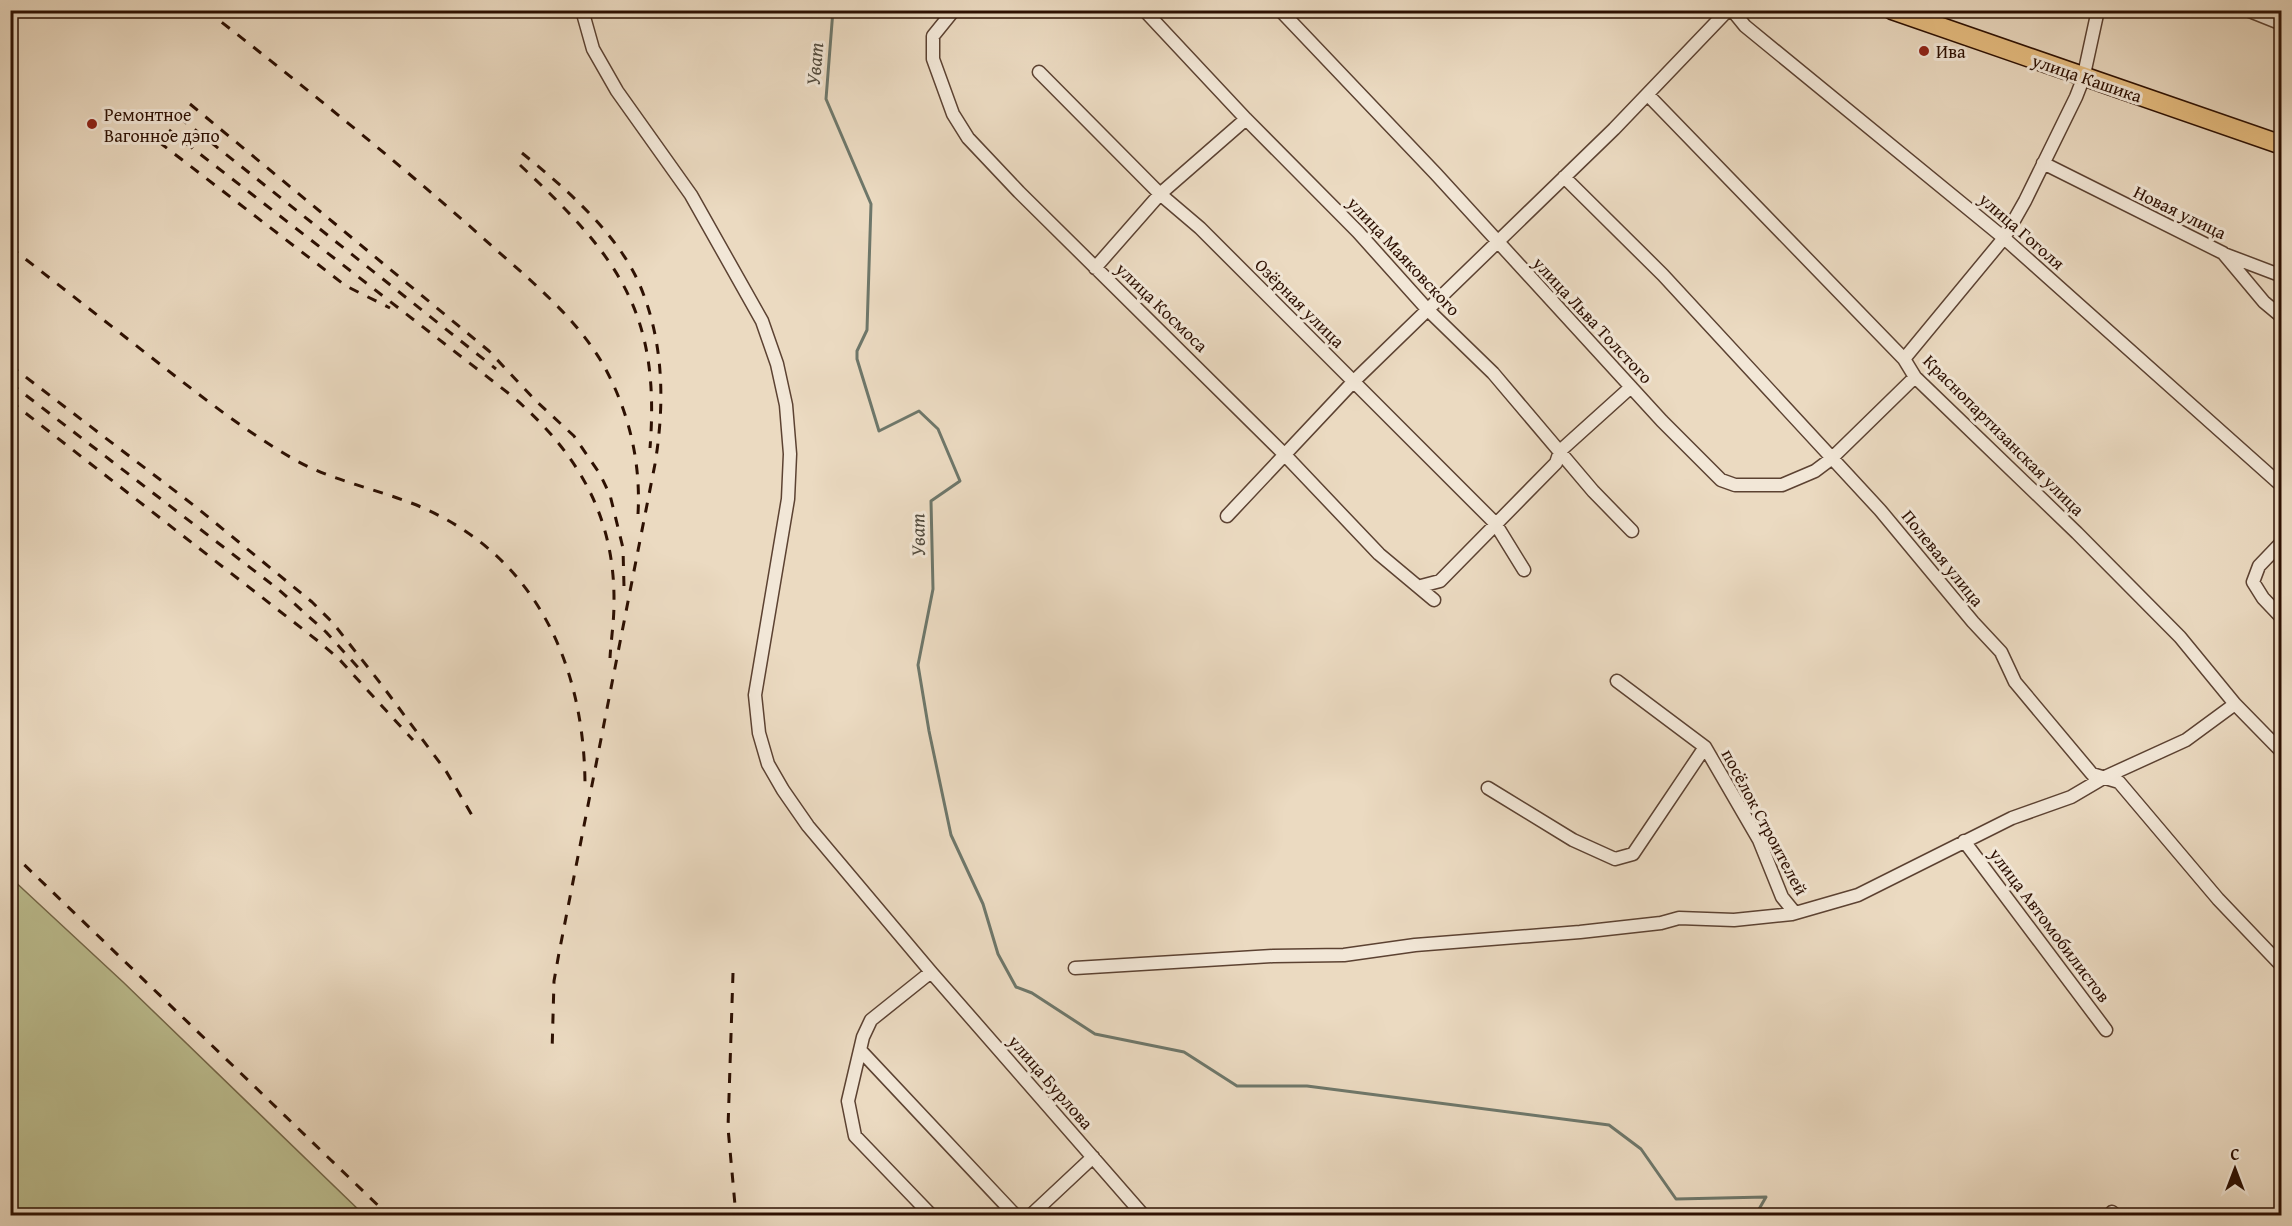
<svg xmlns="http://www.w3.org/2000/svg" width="2292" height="1226" viewBox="0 0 2292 1226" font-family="'Gentium Book Plus',serif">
<rect width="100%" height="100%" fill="#ebdac1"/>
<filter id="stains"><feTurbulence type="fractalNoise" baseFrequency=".00333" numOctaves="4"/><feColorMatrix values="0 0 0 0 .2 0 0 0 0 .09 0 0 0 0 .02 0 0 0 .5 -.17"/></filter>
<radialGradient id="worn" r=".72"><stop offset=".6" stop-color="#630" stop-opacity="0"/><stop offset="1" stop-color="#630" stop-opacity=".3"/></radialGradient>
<!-- green -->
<path fill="#bcbe90" stroke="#746749" stroke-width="1.5" d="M11,878L123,982L364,1215H11Z"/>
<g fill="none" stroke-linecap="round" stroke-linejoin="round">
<!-- stream -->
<path stroke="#6e776a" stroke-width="3" d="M833,10L826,99L871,204L867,330L857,351V359L879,431L919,411L938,429L960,481L931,501L933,589L918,665L929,731L951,835L983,904L998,954L1016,987L1032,993L1095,1034L1184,1052L1237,1086H1307L1609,1125L1641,1149L1676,1199L1766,1197L1755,1216"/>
<defs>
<path id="minor" d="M582,10L593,49L617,91L691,195L762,321L777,364L786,405L790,454L788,499L755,695L759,733L768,764L783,790L808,826L931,972L1144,1216
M954,10L933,36V59L953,114L968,138L1019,192L1284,454L1379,554L1434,600
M1144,10L1246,119L1358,232L1427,309L1493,373L1593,491L1632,531
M1280,10L1436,174L1662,421L1721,480L1735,485H1782L1815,471L1831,459L1915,377
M1732,10L1745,26L2004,238L2282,486
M2247,10L2282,24
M1039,72L1160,194L1200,228L1495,523L1524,570
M1648,95L1904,359L1915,377L2077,533L2180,637L2235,704L2282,752
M2043,163L2223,253L2264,302L2282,317
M1564,177L1663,275L1880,510L1973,622L2001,652L2015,682L2092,774L2119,782L2218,899L2282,966
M2224,254L2282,276
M1095,268L1160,194L1246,119
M1904,359L2004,238L2025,201L2076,97L2083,79L2098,10
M1227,516L1353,382L1614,129L1728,10
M2282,542L2259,566L2253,582L2263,598L2282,618
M1421,586L1440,581L1556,463L1560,451L1631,387
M1617,681L1705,747L1759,840L1782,897L1795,913
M1488,788L1573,840L1615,859L1633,854L1705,747
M1964,841L2106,1030
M1075,968L1273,956L1344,955L1415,945L1580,932L1661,923L1679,918L1734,920L1792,914L1858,895L2012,818L2071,797L2105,777L2186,740L2235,704
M931,972L871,1020L863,1037L848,1101L855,1136L932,1216
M861,1051L1016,1216
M2112,1212L2117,1216
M1030,1216L1093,1157"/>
<path id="highway" d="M1892,10L2282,145"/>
</defs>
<!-- minor casing -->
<use href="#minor" stroke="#5c4232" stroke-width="15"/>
<!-- highway casing -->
<use href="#highway" stroke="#2d1002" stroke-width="21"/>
<!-- minor -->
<use href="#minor" stroke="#f2e7d7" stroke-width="12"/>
<!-- highway -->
<use href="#highway" stroke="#e6bd80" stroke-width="18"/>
<!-- rail -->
<path stroke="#2d1002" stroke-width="3" stroke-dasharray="10 10" stroke-linecap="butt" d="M206,10C301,84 393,158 483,238C526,277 575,315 604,366C629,412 641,462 638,514
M190,104L489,351L536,401L574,436L600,474L610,495L623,548L624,587
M179,117L496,369
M169,130L512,396C577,452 615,515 614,603C614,622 611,640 610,658
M159,142L346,286L390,308
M522,153C564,187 615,231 638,281C664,339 665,403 655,464L559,953L554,981L552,1053
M520,165C616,255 661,310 650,448
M10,247C60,286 110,325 161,365C202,397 244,430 290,457C330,481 379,489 421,507C539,558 586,670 585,791
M10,365L196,507L312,602L333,623L381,684L446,771L473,817
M10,383L278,589L326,632L363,673
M10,401L318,641L339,659L413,740
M10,851L389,1216
M733,973L728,1128L736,1216"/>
</g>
<!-- markers -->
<g fill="#8f2418" stroke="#f2e7d7" stroke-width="2">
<circle cx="1924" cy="51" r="6"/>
<circle cx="92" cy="124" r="6"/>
</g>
<g text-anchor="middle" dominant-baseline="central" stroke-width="6" stroke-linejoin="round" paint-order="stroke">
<!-- poi labels -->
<g font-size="18" fill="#2d1002" stroke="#f2e7d7" text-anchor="start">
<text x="1936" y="51">Ива</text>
<text x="104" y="114">Ремонтное<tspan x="104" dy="21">Вагонное дэпо</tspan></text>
</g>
<!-- street labels -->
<g font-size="18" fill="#2d1002" stroke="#f2e7d7">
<text transform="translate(2087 78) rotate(19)">улица Кашика</text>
<text transform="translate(2180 212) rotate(26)">Новая улица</text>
<text transform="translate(2022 231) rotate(41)">улица Гоголя</text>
<text transform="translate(1404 256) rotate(47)">улица Маяковского</text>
<text transform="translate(1300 303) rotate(45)">Озёрная улица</text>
<text transform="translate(1162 307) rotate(44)">улица Космоса</text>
<text transform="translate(1593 320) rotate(47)">улица Льва Толстого</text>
<text transform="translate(2004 435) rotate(45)">Краснопартизанская улица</text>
<text transform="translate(1943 558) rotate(51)">Полевая улица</text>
<text transform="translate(1765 822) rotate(62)">посёлок Строителей</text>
<text transform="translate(2050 925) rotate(53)">улица Автомобилистов</text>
<text transform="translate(1051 1082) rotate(49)">улица Бурлова</text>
</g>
<!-- water labels -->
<g font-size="20" font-style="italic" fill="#534c3f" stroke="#f2e7d7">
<text transform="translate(814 64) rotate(-85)">Уват</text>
<text transform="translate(917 535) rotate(-91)">Уват</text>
</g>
</g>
<!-- margin -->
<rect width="2292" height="1226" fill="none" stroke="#ebdac1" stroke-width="36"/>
<rect x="12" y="12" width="2268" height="1202" fill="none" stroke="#2d1002" stroke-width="3"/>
<rect x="18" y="18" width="2256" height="1190" fill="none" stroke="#2d1002" stroke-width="1.5"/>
<!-- north arrow -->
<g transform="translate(2235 1169)" stroke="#f2e7d7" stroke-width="4.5" paint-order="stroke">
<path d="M0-4.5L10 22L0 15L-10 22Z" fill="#2d1002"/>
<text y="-9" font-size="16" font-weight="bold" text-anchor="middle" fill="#2d1002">С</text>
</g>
<rect width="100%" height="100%" filter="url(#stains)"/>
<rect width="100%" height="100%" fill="url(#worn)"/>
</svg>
